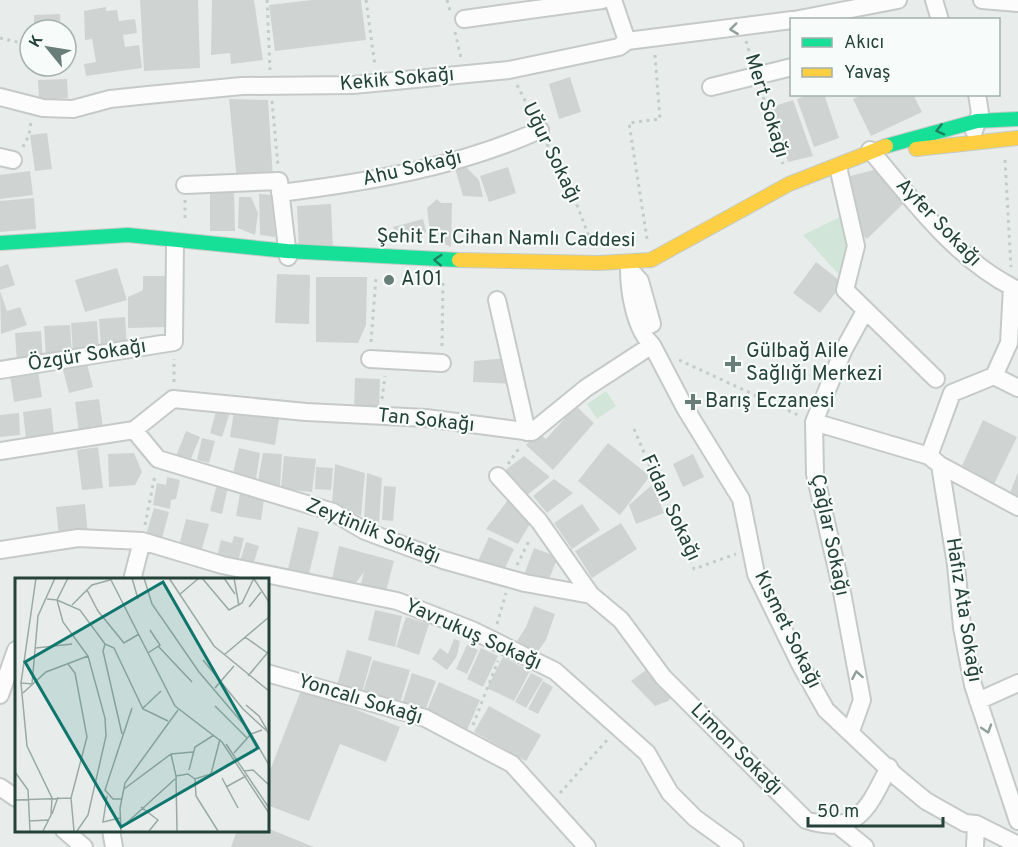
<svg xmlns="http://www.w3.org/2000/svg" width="1018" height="847" viewBox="0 0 1018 847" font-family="Overpass,sans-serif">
<rect width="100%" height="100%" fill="#e8edeb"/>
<!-- green -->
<path fill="#d1e6d8" d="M844,215L849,245L842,278L803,235Z
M606,391L616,406L597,419L587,404Z"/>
<!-- building -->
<path fill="#cfd4d2" d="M140,0H198L200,68L144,71Z
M212,0H254L263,60L231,64L230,53L211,55Z
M312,0H361L366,40L275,51L269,5Z
M106,7V11L117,10L119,21L135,19L137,33L123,35L125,47L139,45L142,68L86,76L84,64L96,62L92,39L85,40L84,11Z
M60,14L61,30H34V15Z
M570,77L581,112L559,119L549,84Z
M67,79L68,98L39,100L38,80Z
M810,94H824L839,138L814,147L797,99Z
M863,94H913L922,112L871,136L853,99Z
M229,99L268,100L273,179L237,181Z
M793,100L813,156L788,162L769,108Z
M47,133L52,169L35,171L30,135Z
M462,163L479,180L483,197L463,196L454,165Z
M508,167L516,193L489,202L480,176Z
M877,169L907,200L867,239L857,229L843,178Z
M30,171L33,195L0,199V175Z
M210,187H231L234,192L235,231H210Z
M259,194L273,195L275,237L260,235Z
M239,197H251L258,213L255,235L238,228Z
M34,198L36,229L0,232V201Z
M437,199L441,203H452L451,247L442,243V235H437L436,242L431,240L427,208Z
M331,204L333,250L299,251L297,206Z
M423,219L426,231L419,242L397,241L393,227Z
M816,262L843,283L820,313L793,293Z
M8,264L15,285L0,290V267Z
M117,268L127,300L85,312L75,280Z
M277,274L310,275L309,324L275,323Z
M143,276H168L169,327L128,328V297L143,290Z
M316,277H367L366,325L358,343L316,342Z
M0,291L7,311L20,307L27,325L1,334Z
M125,317L127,348L101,349L99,319Z
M97,321L99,351L73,353L71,323Z
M70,325L72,355L46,357L44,326Z
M41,331L43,362L17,363L15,333Z
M507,358L513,384L473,382L474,361Z
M86,360L93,387L69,393L62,366Z
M38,371L42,397L14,402L10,376Z
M355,378L380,379L379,412L354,411Z
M99,399L103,428L79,432L75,402Z
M576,406L594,423L553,470L526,445L538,432L546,439Z
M51,408L54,435L26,439L23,412Z
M217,408L230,412L222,437L210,433Z
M234,411L279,419L275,445L230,437Z
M19,413L20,435L0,437V415Z
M983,420L1017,437L993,486L960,470Z
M186,431L200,437L190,461L176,456Z
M202,438L215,441L209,463L197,460Z
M608,443L650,476L620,515L578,481Z
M98,447L103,488L82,490L77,450Z
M239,448L260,453L256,479L233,473Z
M134,453L142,472L135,485L109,487L108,454Z
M263,453L282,454L280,486L258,481Z
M693,454L704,477L683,487L673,464Z
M284,456L316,459L312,492L281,489Z
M524,456L550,477L527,495L504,471Z
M335,464L365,473L361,516L332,503Z
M316,467L333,468L331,490L315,489Z
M1018,472V500L1009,496Z
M367,473L382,478L379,523L364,518Z
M167,477L180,480L176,499L171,500L170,509L153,505L157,483L166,485Z
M554,479L573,493L547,513L533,496Z
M217,484L228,487L222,514L210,511Z
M653,484L664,513L636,524L629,505Z
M384,486L396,487L393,521L382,520Z
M241,488L265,493L261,520L236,516Z
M511,496L534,517L518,544L486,529Z
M85,504L88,534L59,537L56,507Z
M582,504L600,530L572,549L554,523Z
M154,508L169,512L161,542L145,538Z
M186,519L209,524L201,552L179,546Z
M621,523L637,549L592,578L575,551Z
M298,527L319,532L309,574L288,569Z
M234,536L244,538L238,562L217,557L221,540L232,543Z
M489,537L514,549L503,572L478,561Z
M246,542L259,546L253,565L240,561Z
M339,546L394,561L385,595L360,588L364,572L355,584L332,579Z
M534,548L558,557L547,584L524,575Z
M534,606L555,614L546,640L536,654L517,641L526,627Z
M375,610L402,616L395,647L368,640Z
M406,617L429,624L419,655L396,647Z
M454,639L460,641L457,656L447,670L432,659L440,648L448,654Z
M467,645L478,650L467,674L456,669Z
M481,648L498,656L483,687L467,679Z
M347,650L372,657L362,692L337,685Z
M503,657L530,671L514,701L487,688Z
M373,660L410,670L400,703L363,692Z
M650,667L676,693L668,701L655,706L631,681Z
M412,673L436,681L425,711L402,704Z
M531,673L543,679L526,708L515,702Z
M543,681L553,687L538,714L528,709Z
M439,682L480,700L467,730L426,712Z
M302,688L400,727L386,762L340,744L309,821L267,805V778Z
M489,706L541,735L526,761L474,732Z
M267,828L314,847H231L237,830H267Z"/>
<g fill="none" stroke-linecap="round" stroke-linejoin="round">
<defs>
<path id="street" d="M613,0L627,41
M934,0L940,20
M982,0L1018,3
M464,19L602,0
M794,20L898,0
M711,87L792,67
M0,97L43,108L73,109L110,99L148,95L242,86L353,85L509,70L619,47L627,41L792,20
M974,131L980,113L977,94
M870,150C912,199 954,257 1012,287L1009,343L994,376L952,393L929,456
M0,157L13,160
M839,171L856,246L845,290L936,379
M185,185L279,181L288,257
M280,193C369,182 458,167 540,130
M629,269C629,292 635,329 652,345L685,408L741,499L756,574L800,664L826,710L897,777L926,801L965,823L976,824L1018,845
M629,269L640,281L652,324
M497,300L527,432
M370,359L442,363
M0,370L174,342L175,245
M994,376L1018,388
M814,422L929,456L940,465L1018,507
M0,451L134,430
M940,465L956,565L962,627L973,685L1018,821
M498,476L539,521L591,595L621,620L663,677L806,820C858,837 869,806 889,767
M0,550L78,538L142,541L222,565L397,601L472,630L555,671L647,753L670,793L695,818L735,847
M132,580L142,541
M591,595L525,583L443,560L365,531L333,512L158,459L134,430L173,399L306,412L426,418L532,432L586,388L652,345
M267,673L425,718L512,764L587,847
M0,695L16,650
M978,701L1018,683
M851,731L862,700L841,587L815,474L814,422L843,351L865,311
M0,787L16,798
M839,826L865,847
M64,830L84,847
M111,830L114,847
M975,847L976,824"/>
<path id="fast" d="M886,146L977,121L1018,119
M0,243L128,235L287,251L459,260"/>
<path id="slow" d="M916,149L1018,138
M459,260L599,263L651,260L789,184L886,146"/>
</defs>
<!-- street casing -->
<use href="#street" stroke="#c5cac8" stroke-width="20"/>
<!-- fast casing -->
<use href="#fast" stroke="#c3cbc8" stroke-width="16"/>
<!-- slow casing -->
<use href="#slow" stroke="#c3cbc8" stroke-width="16"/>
<!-- path -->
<path stroke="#c3ccca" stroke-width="3" stroke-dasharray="3 4.5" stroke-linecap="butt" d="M267,0L270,70
M366,0L375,66
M447,0L450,11
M455,32L461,58
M0,38L30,45
M746,41L752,61
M517,85L532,114
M761,90L783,164
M272,101L278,166
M547,144L571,189L591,242
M23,147L29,135L31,122
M1005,160L1011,267
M185,200V221
M647,239L629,123L660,119L655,55
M371,342L376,277
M442,346L443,280
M679,360L798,415
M174,382V359
M382,399L385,376
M634,429L694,569L736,554
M508,464L520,447
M145,525L155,475
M517,565L530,539
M497,624L506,593
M473,725L498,661
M560,793L608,739"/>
<!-- street -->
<use href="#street" stroke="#fcfcfc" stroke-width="16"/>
<!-- fast -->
<use href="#fast" stroke="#16e098" stroke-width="14"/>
<!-- slow -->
<use href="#slow" stroke="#ffcf43" stroke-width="14"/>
</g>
<!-- one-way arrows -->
<defs><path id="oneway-chevron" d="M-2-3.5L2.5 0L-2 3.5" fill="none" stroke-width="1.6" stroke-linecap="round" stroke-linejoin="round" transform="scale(1.5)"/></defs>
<g stroke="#909f9b">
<use href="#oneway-chevron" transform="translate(734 29) rotate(173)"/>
<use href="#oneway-chevron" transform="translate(857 675) rotate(-100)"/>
<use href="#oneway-chevron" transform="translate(987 729) rotate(72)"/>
</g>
<g stroke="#1e8160">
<use href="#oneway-chevron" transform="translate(940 130) rotate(166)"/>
<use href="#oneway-chevron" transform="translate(438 260) rotate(-177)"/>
</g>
<!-- markers -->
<g fill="#697e78" stroke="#f7fbf9" stroke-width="2">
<circle cx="389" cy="280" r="6"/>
<path d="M730 355h6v6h6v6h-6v6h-6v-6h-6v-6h6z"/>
<path d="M690 393h6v6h6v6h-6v6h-6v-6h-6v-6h6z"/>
</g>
<g text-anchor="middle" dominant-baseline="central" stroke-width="4.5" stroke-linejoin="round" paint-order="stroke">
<!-- street labels -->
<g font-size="20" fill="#24423a" stroke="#f7fbf9">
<text transform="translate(397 80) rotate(-5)">Kekik Sokağı</text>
<text transform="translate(766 106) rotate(73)">Mert Sokağı</text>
<text transform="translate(551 153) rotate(64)">Uğur Sokağı</text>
<text transform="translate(412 169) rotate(-13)">Ahu Sokağı</text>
<text transform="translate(938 223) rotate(46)">Ayfer Sokağı</text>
<text transform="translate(506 239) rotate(1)">Şehit Er Cihan Namlı Caddesi</text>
<text transform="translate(87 356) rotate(-9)">Özgür Sokağı</text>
<text transform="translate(426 421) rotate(6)">Tan Sokağı</text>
<text transform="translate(670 508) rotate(65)">Fidan Sokağı</text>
<text transform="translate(373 532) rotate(22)">Zeytinlik Sokağı</text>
<text transform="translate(829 535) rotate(78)">Çağlar Sokağı</text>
<text transform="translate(963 610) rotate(81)">Hafız Ata Sokağı</text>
<text transform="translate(787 630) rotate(64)">Kısmet Sokağı</text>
<text transform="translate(473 635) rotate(24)">Yavrukuş Sokağı</text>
<text transform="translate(360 700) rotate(17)">Yoncalı Sokağı</text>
<text transform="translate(736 750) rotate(45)">Limon Sokağı</text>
</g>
<!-- poi labels -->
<g font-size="20" fill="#24423a" stroke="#f7fbf9" text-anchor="start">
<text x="401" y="280">A101</text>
<text x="746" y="352">Gülbağ Aile<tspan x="746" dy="23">Sağlığı Merkezi</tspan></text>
<text x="705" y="402">Barış Eczanesi</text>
</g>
</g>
<!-- overview -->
<g transform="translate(15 578)">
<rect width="254" height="254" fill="#e8edeb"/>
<path fill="none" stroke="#9aa9a4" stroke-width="1.5" d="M21,0L6,105L12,168L37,220L36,237L28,253M95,0L160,128L207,164L254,235M117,0L123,21M129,0L137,26L184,94L235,154L254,187M154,0L199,68L254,113M187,0L214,32L227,25L239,0M209,0L220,16M219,0L224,28M239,1L254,24M72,12L83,33L109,65L124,56M164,17L184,0M32,21L42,22L53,0M42,22L48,44L73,78L90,140L91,158L73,237L62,253M42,22L65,32L90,66M57,27L77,7L95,2M234,29L246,14M230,59L254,76M143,68L177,104M21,70L57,66M133,75L145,67L135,52M209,77L254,39M188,82L228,131L254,155M53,86L60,95L72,159L56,220L59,253M233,98L254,73M6,105L17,106L23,38L40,0M200,110L219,88M8,115L31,94L73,78M231,127L244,138L252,152M200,128L232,160M127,131L146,113M107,156L88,73L90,66L99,70L128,131L153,143M211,166L254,230M219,175L236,156L247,152M156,176L161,198L162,253M174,192L180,169L199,157M229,193L238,192L254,207M0,194L13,212L15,253M161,198L173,196L180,201L196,196L205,161M207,200L223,230M180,201L181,218L203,253M211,209L231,198M109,211L156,176L178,174M92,218L88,244L105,240M107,221H98L90,212L117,130M0,222L56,220M126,229L143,242L134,253M37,236L43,219M14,243L33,242M106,250L160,201M106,253L105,230L110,205L163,132"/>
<path fill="#0f766e" fill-opacity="0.15" stroke="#0f766e" stroke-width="3" d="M148,4L243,170L106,249L10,84Z"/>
<rect width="254" height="254" fill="none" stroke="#24423a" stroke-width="3"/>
</g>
<!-- legend -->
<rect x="790" y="18" width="210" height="78" fill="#f7fbf9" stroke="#a3b1ad" stroke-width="1.5"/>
<rect x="802" y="38" width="30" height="9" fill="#16e098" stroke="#a3b1ad" stroke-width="1.5"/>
<text x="844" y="48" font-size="18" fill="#24423a">Akıcı</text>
<rect x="802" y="68" width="30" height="9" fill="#ffcf43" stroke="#a3b1ad" stroke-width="1.5"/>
<text x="844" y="78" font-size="18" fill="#24423a">Yavaş</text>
<!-- north arrow -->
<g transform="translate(48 48) rotate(300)"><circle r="28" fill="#f7fbf9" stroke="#a3b1ad" stroke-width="1.5"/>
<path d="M0-4.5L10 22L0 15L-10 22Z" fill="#697e78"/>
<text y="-9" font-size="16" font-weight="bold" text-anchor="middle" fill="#24423a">K</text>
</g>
<!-- scale -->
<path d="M808 817v9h135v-9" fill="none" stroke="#24423a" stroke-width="3"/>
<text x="817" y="817" font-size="18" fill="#24423a" stroke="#f7fbf9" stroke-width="4.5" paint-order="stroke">50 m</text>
</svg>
